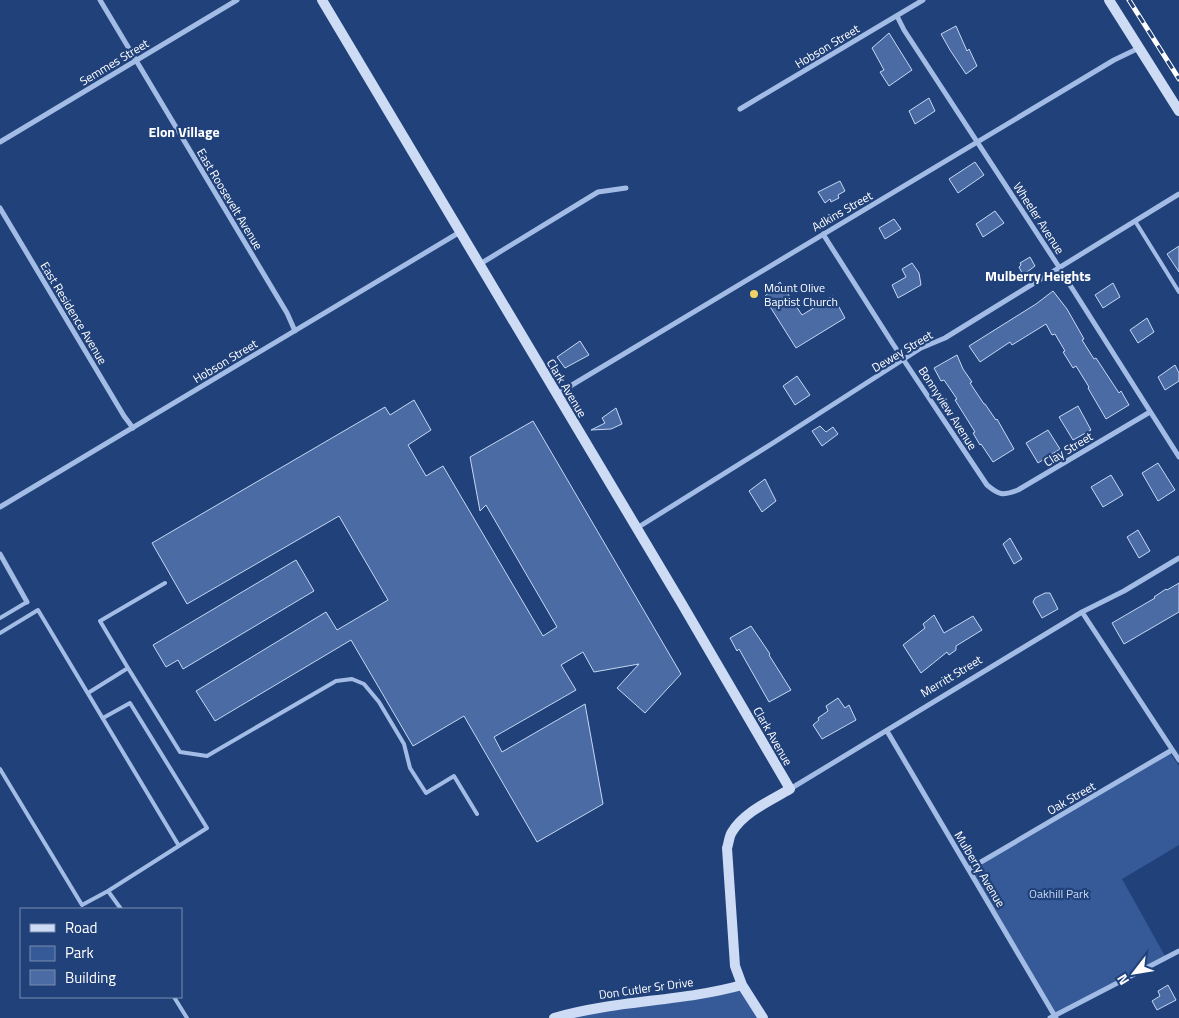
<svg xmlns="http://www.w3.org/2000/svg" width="1179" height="1018" viewBox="0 0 1179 1018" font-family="'Titillium Web',sans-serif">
<rect width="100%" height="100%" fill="#21417a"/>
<!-- green -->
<path fill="#355a97" d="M1170,753L1179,766V845L1122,879L1165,956L1055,1014L970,870Z
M741,987L760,1018H561Z"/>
<!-- building -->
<path fill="#4a6ba3" stroke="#c6d8f4" d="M956,26L967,51L969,49L977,66L966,74L950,50L941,34Z
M889,33L912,70L889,86L880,72L884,70L872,48Z
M929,98L935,111L915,124L909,111Z
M975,162L984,175L958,193L949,179Z
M840,181L845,191L838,195L839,198L831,202L830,199L825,203L818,192Z
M995,211L1004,223L983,237L976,224Z
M894,219L901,229L885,239L879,228Z
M1179,246V272L1167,254Z
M1030,257L1035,266L1023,275L1019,267L1021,265L1020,263Z
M912,263L919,273L921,285L898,298L892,285L906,277L902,269Z
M780,282L802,315L833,296L845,318L796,348L764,297Z
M1113,283L1120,297L1103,308L1095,295Z
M1053,291L1067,309L1084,339L1082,340L1094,359L1096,358L1119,393L1121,391L1129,405L1106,419L1088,388L1089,387L1076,366L1073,368L1063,352L1065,351L1055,334L1052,335L1046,324L1012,345L1010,342L980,362L969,346L1036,304Z
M1147,318L1154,332L1138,343L1130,330Z
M580,341L589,355L565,368L557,357Z
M957,355L963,369L972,382L970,383L984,404H985L996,420L997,419L1014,449L993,462L981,444L980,445L973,433L975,432L955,400L957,399L944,380L941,381L934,368Z
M1175,365L1179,373V381L1165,390L1158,377Z
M797,376L810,395L795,405L783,386Z
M414,400L431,430L408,445L426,476L443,466L543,636L557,627L486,505L480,511L470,457L533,421L681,674L645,713L617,688L639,664L594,672L583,652L561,665L576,690L494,737L502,752L585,704L603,804L537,842L464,716L413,746L351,640L215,721L196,691L326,612L337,630L388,600L339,516L187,604L152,543L385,407L390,415Z
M1078,406L1091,430L1073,440L1059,417Z
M616,408L622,424L611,429L591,430L605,423L602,418Z
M820,426L826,432L833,427L838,434L822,446L812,431Z
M1048,430L1060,449L1038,463L1026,443Z
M1158,463L1175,490L1158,501L1142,473Z
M1111,475L1123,495L1103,507L1091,487Z
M765,479L776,501L762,512L749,491Z
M1138,530L1150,551L1139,558L1127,537Z
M1010,538L1022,559L1014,564L1003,544Z
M296,560L314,591L183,669L178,660L166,667L153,645Z
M1179,583V612L1124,644L1112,623L1155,598L1154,597L1166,589L1167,590Z
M1045,593H1050L1058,609L1042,618L1033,602L1035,598Z
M934,615L944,633L973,616L982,630L956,646V650L949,655L947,652L921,673L903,645L925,628L923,624Z
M751,626L770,654L769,655L791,690L769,702L739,649L737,651L730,638Z
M838,698L845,708L849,705L856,720L822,739L813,725L819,720L818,718L828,711L826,706Z
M1168,985L1176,1000L1157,1010L1152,1001L1160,996L1158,991Z"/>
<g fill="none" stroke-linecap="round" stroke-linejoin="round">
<!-- lane -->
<path stroke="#a3bce5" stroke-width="4" d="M1135,221L1179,292
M0,618L27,602
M0,633L38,610L179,846
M128,668L180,752L207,756L336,681L352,679L364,684L379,702L404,744L410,768L426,793L454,776L477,814
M88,693L128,668L100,621L165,583
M0,769L82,905L108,891L207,828L130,703L103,718
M108,891L121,909
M174,997L187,1018"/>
<!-- street -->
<path stroke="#a3bce5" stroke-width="5" d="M100,0L287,313L295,331
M897,16L904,30L1059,267L1070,285L1179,457
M740,109L923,0
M0,142L237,0
M0,208L124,416L133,428
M823,234L893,344L987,485C999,495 1002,496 1018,490L1150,412
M480,264L598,192L626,188
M557,394L1114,60L1139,48
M0,507L460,232
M637,528L773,443L921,348L945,338L979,317L1179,194
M0,554L27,602
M1082,612L1179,760
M887,731L1056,1018
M790,789L1082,612L1124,591L1179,558
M969,869L1172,750
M1050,1018L1179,951"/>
<!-- secondary -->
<path stroke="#cddbf4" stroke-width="10" d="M322,0L682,604L790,789C770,801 744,812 732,832C729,836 729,843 727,848L735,966L742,985L763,1018
M1109,0L1179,111
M554,1018C615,1000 681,1002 742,985"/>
<defs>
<path id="rail" d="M1129,0L1179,79"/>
</defs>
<!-- rail casing -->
<use href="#rail" stroke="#fff" stroke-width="5"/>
<!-- rail -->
<use href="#rail" stroke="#21417a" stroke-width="3" stroke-dasharray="9" stroke-linecap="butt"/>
</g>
<!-- markers -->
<circle fill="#f1d365" stroke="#21417a" stroke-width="2" cx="754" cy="294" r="5"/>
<g text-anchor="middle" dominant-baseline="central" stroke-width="4.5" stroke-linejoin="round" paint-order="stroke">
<!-- street labels -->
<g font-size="12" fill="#fff" stroke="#21417a">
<text transform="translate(827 46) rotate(-31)">Hobson Street</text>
<text transform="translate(114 62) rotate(-31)">Semmes Street</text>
<text transform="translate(230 199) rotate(59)">East Roosevelt Avenue</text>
<text transform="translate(842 211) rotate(-30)">Adkins Street</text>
<text transform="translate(1039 218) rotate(57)">Wheeler Avenue</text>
<text transform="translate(74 313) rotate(59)">East Residence Avenue</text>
<text transform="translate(902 351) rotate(-31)">Dewey Street</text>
<text transform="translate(225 361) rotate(-31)">Hobson Street</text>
<text transform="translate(567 388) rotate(59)">Clark Avenue</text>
<text transform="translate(948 408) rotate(57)">Bonnyview Avenue</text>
<text transform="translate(1068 449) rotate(-31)">Clay Street</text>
<text transform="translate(951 676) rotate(-31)">Merritt Street</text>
<text transform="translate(773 736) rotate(60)">Clark Avenue</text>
<text transform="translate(1071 798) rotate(-30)">Oak Street</text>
<text transform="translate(980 869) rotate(59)">Mulberry Avenue</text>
<text transform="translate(646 988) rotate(-8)">Don Cutler Sr Drive</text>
</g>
<!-- poi labels -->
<g font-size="12" fill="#fff" stroke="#21417a" text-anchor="start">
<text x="764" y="287">Mount Olive<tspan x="764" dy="14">Baptist Church</tspan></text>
</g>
<!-- park labels -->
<g font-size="12" fill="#c6d8f4" stroke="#21417a">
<text x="1059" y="893">Oakhill Park</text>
</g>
<!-- neighbourhood labels -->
<g font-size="14" font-weight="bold" fill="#fff" stroke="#21417a">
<text x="184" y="131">Elon Village</text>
<text x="1038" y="275">Mulberry Heights</text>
</g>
</g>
<!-- legend -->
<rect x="20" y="908" width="162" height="90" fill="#21417a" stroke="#7a8daf"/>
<rect x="30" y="924" width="25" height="8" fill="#cddbf4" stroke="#7a8daf"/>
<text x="65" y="933" font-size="15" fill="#ffffff">Road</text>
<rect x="30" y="946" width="25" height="15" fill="#355a97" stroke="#7a8daf"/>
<text x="65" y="958" font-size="15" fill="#ffffff">Park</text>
<rect x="30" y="970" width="25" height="15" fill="#4a6ba3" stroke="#7a8daf"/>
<text x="65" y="983" font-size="15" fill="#ffffff">Building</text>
<!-- north arrow -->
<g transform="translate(1134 973) rotate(239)" stroke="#21417a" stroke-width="4" paint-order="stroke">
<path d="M0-4L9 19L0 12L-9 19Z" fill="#ffffff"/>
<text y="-8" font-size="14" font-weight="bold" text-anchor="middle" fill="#ffffff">N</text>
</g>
</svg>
